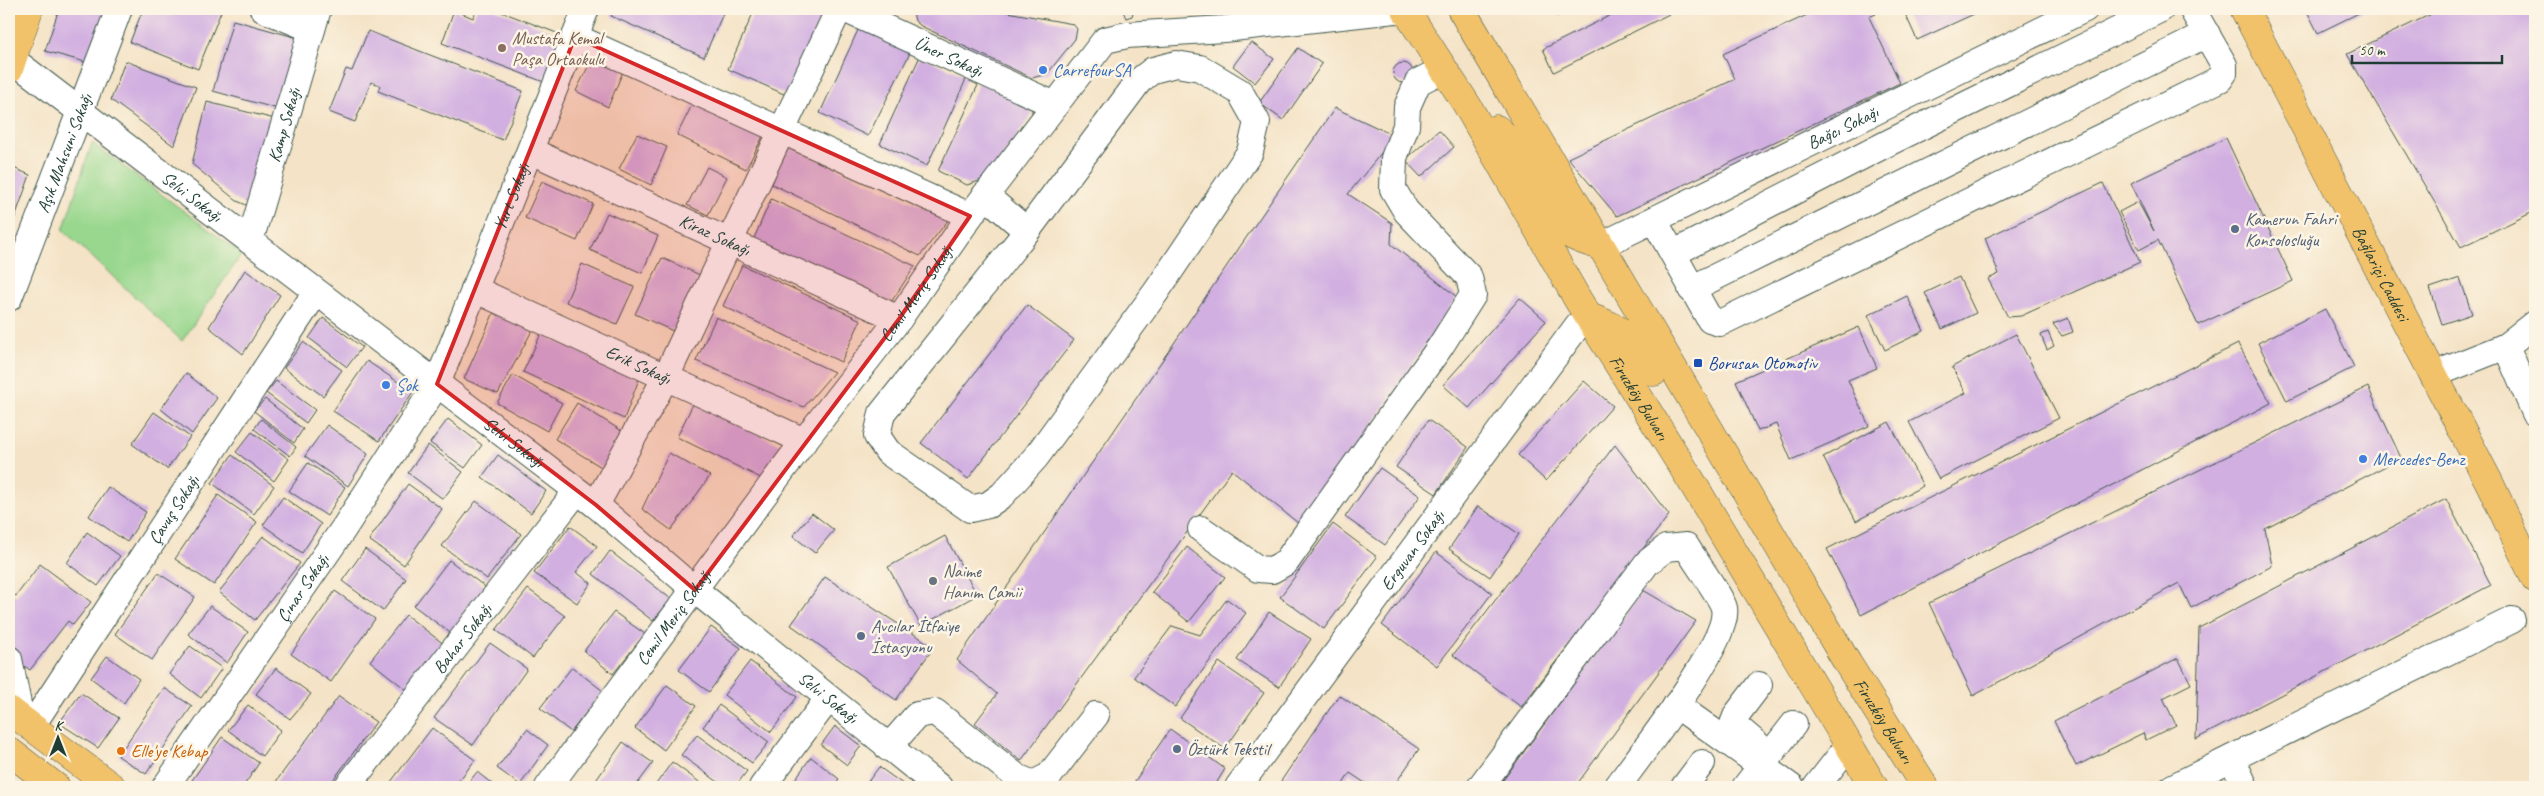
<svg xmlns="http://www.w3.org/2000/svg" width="2544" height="796" viewBox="0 0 2544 796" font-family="Caveat,sans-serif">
<rect width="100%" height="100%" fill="#fcf5e5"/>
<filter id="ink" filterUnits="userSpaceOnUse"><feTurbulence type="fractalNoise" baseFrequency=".02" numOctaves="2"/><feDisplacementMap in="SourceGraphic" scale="10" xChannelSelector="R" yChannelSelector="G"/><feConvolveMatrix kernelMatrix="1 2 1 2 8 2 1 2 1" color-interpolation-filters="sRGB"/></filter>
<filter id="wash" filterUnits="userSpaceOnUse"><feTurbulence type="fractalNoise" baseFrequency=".0096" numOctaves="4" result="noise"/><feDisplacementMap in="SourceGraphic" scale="20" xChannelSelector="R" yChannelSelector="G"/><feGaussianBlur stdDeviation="1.12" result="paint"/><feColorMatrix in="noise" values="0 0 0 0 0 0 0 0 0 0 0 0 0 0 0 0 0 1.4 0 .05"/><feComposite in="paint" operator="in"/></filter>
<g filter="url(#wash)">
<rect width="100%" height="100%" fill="#f4e3c6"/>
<!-- green -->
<path fill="#98d78d" stroke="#5c8a60" d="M92,143L242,254L182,341L63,230Z"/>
<g id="blocks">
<!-- building -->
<path fill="#d1afe1" d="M59,9H109L89,63L45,51Z
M143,9H222L198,69L130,42Z
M477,9H494L562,35L544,82L442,43L454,10L473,18Z
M614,9H725L704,57L611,16Z
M755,9H825L786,95L728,69Z
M915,9H991L1073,24L1077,29L1075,39L1047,74L1032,78L921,26L915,21L913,12Z
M1122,9H1134L1132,16L1126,18Z
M1554,9H1573L1558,16Z
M1623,9H1666L1669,14L1554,72L1543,49Z
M1820,9H1873L1876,14L1869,17L1900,83L1617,216L1568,158L1735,79L1723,54Z
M1903,9H1985L1917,40Z
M2306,9H2367L2318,33Z
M2442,9H2535V211L2461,247L2347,54Z
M233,20L298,38L278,109L213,91Z
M866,29L911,51L868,136L820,113L858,30Z
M368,31L523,91L503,140L378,91L380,85L371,82L355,122L329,112L346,69L352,71Z
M1251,42L1274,59L1255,83L1233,66Z
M1298,48L1322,64L1283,120L1259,103Z
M594,55L624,69L608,107L576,91Z
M920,56L967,77L927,166L880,144Z
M125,61L196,87L174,146L111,100Z
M1393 73a10 10 0 1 1 20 0a10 10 0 1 1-20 0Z
M979,83L1032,105V114L991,173L979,181L967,185L938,171Z
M695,99L764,134L746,169L677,135Z
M207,102L275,119L251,207L237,201L192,164Z
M1335,108L1395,136L1348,194L1392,223L1391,244L1457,297L1303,527L1232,470L1021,761L975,723L997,694L957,660Z
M1439,130L1454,147L1421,177L1405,160Z
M637,134L667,147L651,185L619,169Z
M2226,138L2293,281L2198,325L2158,240L2139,250L2119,212L2138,202L2154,231L2131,183Z
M786,145L949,219L920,256L772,184Z
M9,166L30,175L9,234Z
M707,167L727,177L708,215L687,205Z
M542,181L593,204L577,241L525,218Z
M2103,183L2140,262L2021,316L2008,317L1988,279L1999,274L1985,238Z
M771,199L915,266L889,305L752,243Z
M607,213L658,236L642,273L590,250Z
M662,258L700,275L673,331L635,314Z
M582,264L634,287L617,324L566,302Z
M742,265L861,320L841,362L723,306Z
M245,270L280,295L243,354L209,327Z
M1959,277L1976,313L1942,329L1925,293Z
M2460,278L2472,314L2442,324L2430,288Z
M1907,296L1924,331L1885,350L1868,315Z
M1520,298L1546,321L1469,408L1443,385Z
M1027,305L1074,340L968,479L921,443Z
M2325,309L2354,367L2287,401L2258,343Z
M495,310L534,327L498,394L464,379Z
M716,317L834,372L804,407L696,361Z
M323,318L362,347L347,367L309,338Z
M2068,318L2073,332L2062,336L2053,324Z
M1859,327L1877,368L1848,380L1869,426L1791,460L1776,424L1758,431L1736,381Z
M2048,332L2054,346L2047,350L2041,335Z
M541,334L639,379L624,419L523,372Z
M2016,334L2059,418L1939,479L1909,422L1966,393L1952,367Z
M303,342L342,370L323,396L284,368Z
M2238,344L2271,403L1861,615L1827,549Z
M367,361L413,392L379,441L333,411Z
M186,373L217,398L192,434L161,409Z
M513,375L562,403L547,431L497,403Z
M276,381L315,410L306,423L266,393Z
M1584,381L1613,406L1546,481L1518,455Z
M2368,387L2401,458L2265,529L2272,566L2191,608L2179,583L1973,696L1929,603Z
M265,399L303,429L294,443L254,411Z
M694,402L785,447L767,481L677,437Z
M577,403L625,433L603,468L555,439Z
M154,412L190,437L167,469L132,444Z
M261,419L296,447L290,456L254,429Z
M448,419L482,445L465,468L430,443Z
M1428,420L1468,447L1436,494L1396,467Z
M1889,422L1923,486L1856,521L1823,457Z
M327,425L368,454L348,486L305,456Z
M252,432L289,459L274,481L236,452Z
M428,445L463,472L443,499L408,473Z
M1615,445L1669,515L1521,707L1453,655Z
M669,453L710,476L671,530L642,509Z
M232,455L274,486L254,514L212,483Z
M498,455L546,491L531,513L482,477Z
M308,463L345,487L327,516L289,491Z
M1380,468L1420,496L1385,545L1345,517Z
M408,484L442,509L404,565L369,540Z
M108,487L146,512L127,542L89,516Z
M218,495L257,522L214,585L175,559Z
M283,497L321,524L302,553L263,525Z
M2446,499L2491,585L2196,739L2199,628Z
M476,501L521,534L487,579L442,546Z
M1478,506L1519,534L1490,577L1449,549Z
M812,513L834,530L815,553L793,536Z
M1333,524L1377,557L1324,629L1280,597Z
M570,526L597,546L576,572L591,583L577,603L534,573Z
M87,532L120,556L98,586L67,563Z
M263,536L300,563L255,620L219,592Z
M945,536L977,595L921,626L888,567Z
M1187,547L1225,577L1189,622L1152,592Z
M365,549L406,579L383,611L342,581Z
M610,551L671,599L653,621L593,574Z
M1436,552L1492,593L1437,666L1382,625Z
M449,560L488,589L453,635L414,606Z
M40,564L91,602L73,625L68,621L30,670L9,655V591L16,596Z
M158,573L195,597L152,660L115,634Z
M825,577L934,647L896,700L791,625Z
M528,589L565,616L533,658L496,630Z
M1643,590L1696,621L1575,787H1498Z
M335,591L375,619L331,682L291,654Z
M1227,599L1246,613L1175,707L1134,677L1172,626L1200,635Z
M210,606L248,632L227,663L188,634Z
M614,612L645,634L613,674L584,651Z
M1269,612L1311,639L1279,687L1237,660Z
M406,615L445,645L408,691L370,661Z
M711,627L741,648L709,692L679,670Z
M490,643L527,669L473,745L434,718Z
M190,646L222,668L201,698L169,674Z
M107,656L139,679L124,703L91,678Z
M2178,658L2191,684L2163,698L2176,725L2146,740L2143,733L2076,766L2054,721Z
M750,661L797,697L771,732L724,695Z
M1219,662L1264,693L1225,749L1180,718Z
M572,667L603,691L571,732L540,708Z
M276,668L311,694L290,719L256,694Z
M667,685L696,706L664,750L635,728Z
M164,688L192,706L146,774L118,756Z
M81,693L119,718L98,748L59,723Z
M1339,695L1419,749L1393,787H1371L1350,773L1341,787H1277Z
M339,696L376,722L328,787H272Z
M248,705L281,730L262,756L228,730Z
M719,705L769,742L752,763L703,727Z
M835,726L861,746L847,765L821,745Z
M432,728L475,760L454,787H387Z
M527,729L548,745L520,785L497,768Z
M1170,729L1225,769L1214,787H1131Z
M697,735L747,771L735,787H725L681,755Z
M222,737L259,763L243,787H190L188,786Z
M623,742L653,763L635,787H594L592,786Z
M811,757L839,779L832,787H794L791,785Z
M672,762L706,787H654Z
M879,767L907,787H864Z
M477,772L496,787H465Z"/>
</g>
</g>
<g filter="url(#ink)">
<use href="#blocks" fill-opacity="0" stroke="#3f564a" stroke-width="1"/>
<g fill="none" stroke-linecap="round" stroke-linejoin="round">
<defs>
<g id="minor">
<path d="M263,9L312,29"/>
<path id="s1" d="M844,9L1055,105"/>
<path d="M575,37L970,216"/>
<path id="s2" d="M9,57L596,505L695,590L939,787"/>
<path d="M1176,64L1200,68L1240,92L1257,122L1250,152L1156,292L1036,457L1002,495L988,505L970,509L888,452L877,436L882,413L1027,231L1139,81L1153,70Z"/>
<path id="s3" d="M531,151L899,319"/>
<path d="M985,195L1027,231"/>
<path d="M1654,220L1710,320L1720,323L2220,79L2224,73V65L2192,9"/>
<path id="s4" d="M250,241L318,9"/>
<path id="s5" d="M1600,246L2085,9"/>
<path d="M1674,253L1890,142L2161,9"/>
<path id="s6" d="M474,289L804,441"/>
<path d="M1691,289L2207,34"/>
<path id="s7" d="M9,298L119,9"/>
<path d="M2506,346L2535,413"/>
<path d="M2433,375L2506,346L2535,323"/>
<path d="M596,505L666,377L839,9"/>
<path d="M1201,529L1258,569L1272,570L1286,562L1440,347L1473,295L1469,277L1406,211L1393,189L1394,158L1406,126L1407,107L1418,82L1444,69"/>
<path d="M9,659L21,719"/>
<path d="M1759,685L1737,714L1733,724L1759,746"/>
<path d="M1676,705L1791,787"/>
<path id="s8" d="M31,727L316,292"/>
<path d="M888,748L917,715L935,712L1017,777L1033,784L1049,776L1096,715"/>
<path d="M2232,758L2245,787"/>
<path id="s9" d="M165,787L344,528L437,384L586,9"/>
<path id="s10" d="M347,787L577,491"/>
<path id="s11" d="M548,787L804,441L899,319L970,216L1105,40L1127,35L1224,29L1404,9"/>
<path d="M762,787L828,699"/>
<path id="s12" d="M1238,787L1578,325L1589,317"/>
<path d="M1480,787L1647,563L1666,548L1686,546C1693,558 1722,598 1724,608C1731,640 1638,758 1617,787"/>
<path d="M1684,787L1702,763"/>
<path d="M1745,787L1794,724"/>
<path d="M1816,787L1848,746"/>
<path d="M2173,787L2512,620"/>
</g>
<g id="major">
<path id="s13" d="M1405,9L1467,105L1578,300L1692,482L1874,787"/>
<path id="s14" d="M1461,9L1848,664L1925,787"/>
<path id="s15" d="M2244,9L2490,484L2535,579"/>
<path d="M9,69L29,9"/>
<path d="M1497,129C1527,153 1541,214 1571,235C1579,240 1591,243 1600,246"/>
<path d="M1589,317C1626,330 1636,339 1654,372"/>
<path d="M9,710L112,787"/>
</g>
<path id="highway" d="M9,751L56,787"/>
</defs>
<!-- minor casing -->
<use href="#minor" stroke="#3f564a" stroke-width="28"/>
<!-- major casing -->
<use href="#major" stroke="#3f564a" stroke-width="29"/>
<!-- highway casing -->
<use href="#highway" stroke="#3f564a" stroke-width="29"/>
<!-- minor -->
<use href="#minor" stroke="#fff" stroke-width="26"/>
<!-- major -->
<use href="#major" stroke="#f2c26a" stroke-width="28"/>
<!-- highway -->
<use href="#highway" stroke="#f2c26a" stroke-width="28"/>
</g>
</g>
<!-- marked area -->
<path fill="#d62828" fill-opacity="0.2" stroke="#d62828" stroke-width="4" stroke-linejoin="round" d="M575,37L970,216L899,319L695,590L596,505L437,384Z"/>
<!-- markers -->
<circle fill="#8d6e63" stroke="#fcf5e5" stroke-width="2" cx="502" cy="48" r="5"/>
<g fill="#3f7fe0" stroke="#fcf5e5" stroke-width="2">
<circle cx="1043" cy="70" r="5"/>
<circle cx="386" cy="385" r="5"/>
<circle cx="2363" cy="459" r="5"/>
</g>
<g fill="#5c6f8a" stroke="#fcf5e5" stroke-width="2">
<circle cx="2235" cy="229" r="5"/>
<circle cx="861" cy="636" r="5"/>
<circle cx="1177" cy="749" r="5"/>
</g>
<rect fill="#1a4fb4" stroke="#fcf5e5" stroke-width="2" x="1693" y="358" width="10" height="10" rx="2.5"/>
<circle fill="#6b7280" stroke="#fcf5e5" stroke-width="2" cx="933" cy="581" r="5"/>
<circle fill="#e8710a" stroke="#fcf5e5" stroke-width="2" cx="121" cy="751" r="5"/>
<g text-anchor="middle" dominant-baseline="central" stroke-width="5" stroke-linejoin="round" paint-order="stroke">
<!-- education labels -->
<g font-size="18" fill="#785e54" stroke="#fcf5e5" text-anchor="start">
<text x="512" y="38">Mustafa Kemal<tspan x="512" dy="21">Paşa Ortaokulu</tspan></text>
</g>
<!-- street labels -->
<g font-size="18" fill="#1f3d34" stroke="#fcf5e5">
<text stroke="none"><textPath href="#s1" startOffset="115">Üner Sokağı</textPath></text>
<text stroke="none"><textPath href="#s4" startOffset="121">Kamp Sokağı</textPath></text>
<text stroke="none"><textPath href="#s5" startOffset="270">Bağcı Sokağı</textPath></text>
<text stroke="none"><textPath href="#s7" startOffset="155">Aşık Mahsuni Sokağı</textPath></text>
<text stroke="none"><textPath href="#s2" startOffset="230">Selvi Sokağı</textPath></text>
<text stroke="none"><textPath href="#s9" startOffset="688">Yurt Sokağı</textPath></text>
<text stroke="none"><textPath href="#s3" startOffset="202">Kiraz Sokağı</textPath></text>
<text stroke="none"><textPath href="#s15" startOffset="298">Bağlariçi Caddesi</textPath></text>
<text stroke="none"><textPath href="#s11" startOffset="616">Cemil Meriç Sokağı</textPath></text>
<text stroke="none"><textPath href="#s6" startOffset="181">Erik Sokağı</textPath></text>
<text stroke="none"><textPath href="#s13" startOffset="454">Firuzköy Bulvarı</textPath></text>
<text stroke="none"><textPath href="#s2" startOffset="635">Selvi Sokağı</textPath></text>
<text stroke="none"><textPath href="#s8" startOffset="260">Çavuş Sokağı</textPath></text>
<text stroke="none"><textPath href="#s12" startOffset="294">Erguvan Sokağı</textPath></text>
<text stroke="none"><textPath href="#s9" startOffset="242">Çınar Sokağı</textPath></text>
<text stroke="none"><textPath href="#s11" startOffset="211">Cemil Meriç Sokağı</textPath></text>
<text stroke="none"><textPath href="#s10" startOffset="188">Bahar Sokağı</textPath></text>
<text stroke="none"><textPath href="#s2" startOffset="1040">Selvi Sokağı</textPath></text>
<text stroke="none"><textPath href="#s14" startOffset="828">Firuzköy Bulvarı</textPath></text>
</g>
<!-- shop labels -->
<g font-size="18" fill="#366cbe" stroke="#fcf5e5" text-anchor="start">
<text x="1053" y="70">CarrefourSA</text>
<text x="396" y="385">Şok</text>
<text x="2373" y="459">Mercedes-Benz</text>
</g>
<!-- service labels -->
<g font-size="18" fill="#4e5e75" stroke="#fcf5e5" text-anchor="start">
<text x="2245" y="219">Kamerun Fahri<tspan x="2245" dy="21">Konsolosluğu</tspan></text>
<text x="871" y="626">Avcılar İtfaiye<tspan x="871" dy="21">İstasyonu</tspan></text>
<text x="1187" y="749">Öztürk Tekstil</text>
</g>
<!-- transit labels -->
<g font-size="18" fill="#164399" stroke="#fcf5e5" text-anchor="start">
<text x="1708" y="363">Borusan Otomotiv</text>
</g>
<!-- worship labels -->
<g font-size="18" fill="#5b616d" stroke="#fcf5e5" text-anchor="start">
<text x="943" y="571">Naime<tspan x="943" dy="21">Hanım Camii</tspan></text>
</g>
<!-- food labels -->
<g font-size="18" fill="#c56008" stroke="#fcf5e5" text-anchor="start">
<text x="131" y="751">Elle'ye Kebap</text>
</g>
</g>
<!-- margin -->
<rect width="2544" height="796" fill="none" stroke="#fcf5e5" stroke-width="30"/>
<!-- north arrow -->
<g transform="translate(58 738)" stroke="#fcf5e5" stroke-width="4" paint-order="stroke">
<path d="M0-4L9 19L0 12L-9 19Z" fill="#1f3d34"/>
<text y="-8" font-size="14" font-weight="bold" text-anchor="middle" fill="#1f3d34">K</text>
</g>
<!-- scale -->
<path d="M2352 55v8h150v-8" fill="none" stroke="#1f3d34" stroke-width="2.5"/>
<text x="2359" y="55" font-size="15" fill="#1f3d34" stroke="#fcf5e5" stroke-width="4" paint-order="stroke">50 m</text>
</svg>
